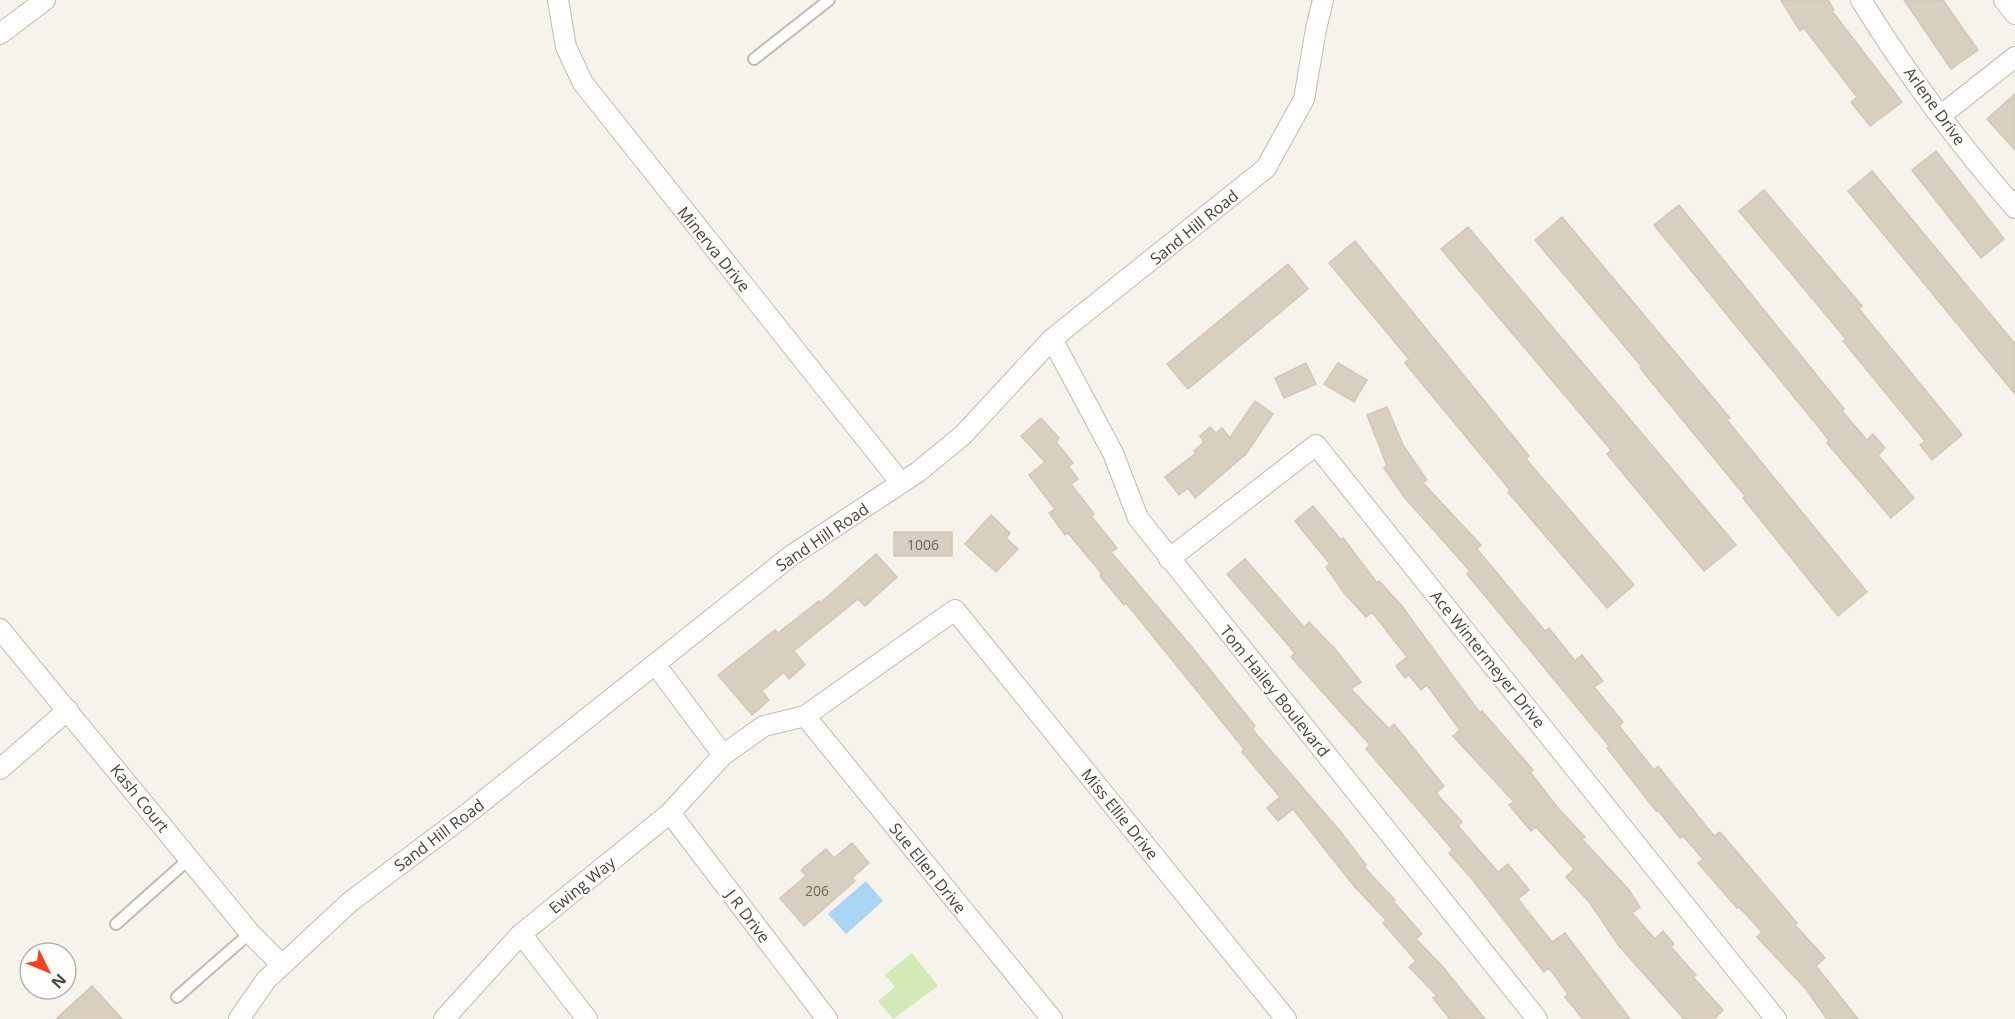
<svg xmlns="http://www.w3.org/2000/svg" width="2015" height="1019" viewBox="0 0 2015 1019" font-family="'Open Sans',sans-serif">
<rect width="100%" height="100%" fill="#f6f3ec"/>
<!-- green -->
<path fill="#d2eab5" d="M912,953L938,986L893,1019L878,1001L895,987L885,975Z"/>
<!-- water -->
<path fill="#a9d4f2" d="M866,881L883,901L846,934L828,914Z"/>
<!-- building -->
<path fill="#d8cfc1" stroke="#d3c7b4" stroke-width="1.5" d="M1781,0H1828L1834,10L1832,11L1902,102L1870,126L1851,102L1857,97L1804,28L1800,31Z
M1904,0H1943L1978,50L1951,69Z
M2015,94V150L1987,119Z
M1936,151L2004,239L1981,258L1912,170Z
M1872,171L2015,344V394L1848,191Z
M1764,190L1862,306L1859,309L1962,435L1932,460L1920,445L1925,441L1843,341L1846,339L1739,211Z
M1679,205L1844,409L1842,411L1867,440L1873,434L1885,448L1878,455L1914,498L1891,518L1827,443L1829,440L1654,225Z
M1562,217L1730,418L1727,420L1867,592L1838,616L1743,498L1745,496L1640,368L1642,367L1535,240Z
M1468,227L1736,545L1704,571L1607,454L1611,450L1441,249Z
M1355,241L1529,456L1526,459L1634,585L1607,608L1508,492L1510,490L1405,363L1409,359L1329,263Z
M1288,264L1308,289L1188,389L1167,364Z
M1306,363L1316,384L1284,398L1275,378Z
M1338,363L1367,380L1354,402L1324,384Z
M1255,401L1273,414L1246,454L1195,498L1188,488L1179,495L1165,477L1196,453L1194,451L1204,442L1200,436L1210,427L1216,433L1222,428L1230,438Z
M1387,407L1403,445L1427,480L1423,483L1481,545L1477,549L1545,631L1549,628L1575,661L1582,655L1603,681L1594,687L1623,722L1619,726L1654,770L1658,766L1714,836L1720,832L1797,923L1795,925L1825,958L1816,966L1858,1019H1827L1805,988L1757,937L1762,932L1739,907L1737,908L1698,863L1703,859L1683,836L1680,838L1658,810L1656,811L1607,748L1609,746L1467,574L1470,571L1404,497L1384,468L1387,466L1367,415Z
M1041,418L1059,438L1056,442L1073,463L1068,466L1078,479L1071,484L1094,514L1091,516L1117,548L1111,552L1196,652L1255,726L1252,729L1340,831L1366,865L1364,867L1395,900L1393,901L1422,934L1416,939L1442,966L1485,1019H1450L1433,998L1437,996L1409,967L1416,961L1383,923L1386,920L1354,886L1293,809L1278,821L1267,808L1280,797L1242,752L1244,749L1126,603L1124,605L1100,576L1102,574L1068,533L1065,535L1049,513L1055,509L1029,475L1045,462L1021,436Z
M1313,506L1341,540L1343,538L1377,583L1379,581L1401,605L1480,713L1482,711L1533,770L1530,772L1558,808L1585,837L1582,839L1629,890L1640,907L1632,913L1655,939L1663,931L1674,944L1671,947L1696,975L1693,977L1723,1010L1714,1019H1684L1619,946L1590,903L1566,877L1574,869L1536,827L1531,831L1509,805L1514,802L1453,736L1460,730L1427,685L1421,690L1409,675L1405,678L1396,666L1407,657L1372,612L1366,617L1345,594L1326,567L1330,564L1295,521Z
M991,515L1010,533L1006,538L1018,549L996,572L965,544Z
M894,532H952V556H894Z
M876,554L897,577L865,606L858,599L794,651L805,665L789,679L784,672L762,691L769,700L752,715L718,675L775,630L778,633L819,601L820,603Z
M1245,559L1304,627L1309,622L1335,649L1361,682L1351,689L1389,729L1394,724L1444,786L1436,793L1462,822L1458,826L1498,872L1508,864L1529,890L1518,899L1552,942L1565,933L1630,1019H1583L1565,997L1568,994L1549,968L1544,972L1472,879L1449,853L1453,850L1366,749L1370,745L1291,657L1295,653L1227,574Z
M852,843L869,863L852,878L855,881L804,926L780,898L806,876L801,870L826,849L834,858Z
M92,986L122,1019H56Z"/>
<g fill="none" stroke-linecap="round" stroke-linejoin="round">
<defs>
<path id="service" d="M754,59L829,0
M116,924L189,859
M177,997L250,933"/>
<path id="minor" d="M558,0L566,47L583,83L901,483
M1861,0C1906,73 1958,143 2015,208
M2004,0L2015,14
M0,34L45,0
M1940,116L2015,57
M1052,339L1113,453L1138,518L1537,1019
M1169,559L1316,445L1776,1019
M0,629L250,933L282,965
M655,664L723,755
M805,716L1052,1019
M0,769L68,710
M670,813L827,1019
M521,934L587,1019
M239,1019L266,980L350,902L463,817L792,555L918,472L963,435L1052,339L1266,168L1304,99L1316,29L1323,0
M444,1019L521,934L670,813L723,755L764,726L805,716L955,610L1286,1019"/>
</defs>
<!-- service casing -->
<use href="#service" stroke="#c2bbae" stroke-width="14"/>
<!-- minor casing -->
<use href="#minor" stroke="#c2bbae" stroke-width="22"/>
<!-- service -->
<use href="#service" stroke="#fff" stroke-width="10"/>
<!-- minor -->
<use href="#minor" stroke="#fff" stroke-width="20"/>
</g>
<g text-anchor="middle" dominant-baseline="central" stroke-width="4.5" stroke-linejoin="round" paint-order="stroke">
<!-- number labels -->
<g font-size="14" fill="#6e675b">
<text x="923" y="544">1006</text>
<text x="817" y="890">206</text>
</g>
<!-- street labels -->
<g font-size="16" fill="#4b4439" stroke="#fff">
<text transform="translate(1935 106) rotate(54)">Arlene Drive</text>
<text transform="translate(1194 227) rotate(-39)">Sand Hill Road</text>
<text transform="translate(714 249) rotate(51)">Minerva Drive</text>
<text transform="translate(822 537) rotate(-34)">Sand Hill Road</text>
<text transform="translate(1488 659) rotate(51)">Ace Wintermeyer Drive</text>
<text transform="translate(1275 691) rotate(51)">Tom Hailey Boulevard</text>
<text transform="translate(140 798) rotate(51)">Kash Court</text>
<text transform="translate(1120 814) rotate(51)">Miss Ellie Drive</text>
<text transform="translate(439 835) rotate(-37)">Sand Hill Road</text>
<text transform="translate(928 868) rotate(51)">Sue Ellen Drive</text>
<text transform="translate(582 885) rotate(-39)">Ewing Way</text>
<text transform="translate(748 916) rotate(53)">J R Drive</text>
</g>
</g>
<!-- north arrow -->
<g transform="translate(48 971) rotate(133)"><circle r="28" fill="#ffffff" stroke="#b7b4b0" stroke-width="1.5"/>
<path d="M0-4.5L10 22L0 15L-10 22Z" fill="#fc3f1d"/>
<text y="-9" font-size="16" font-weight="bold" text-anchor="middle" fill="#4b4439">N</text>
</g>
</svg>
